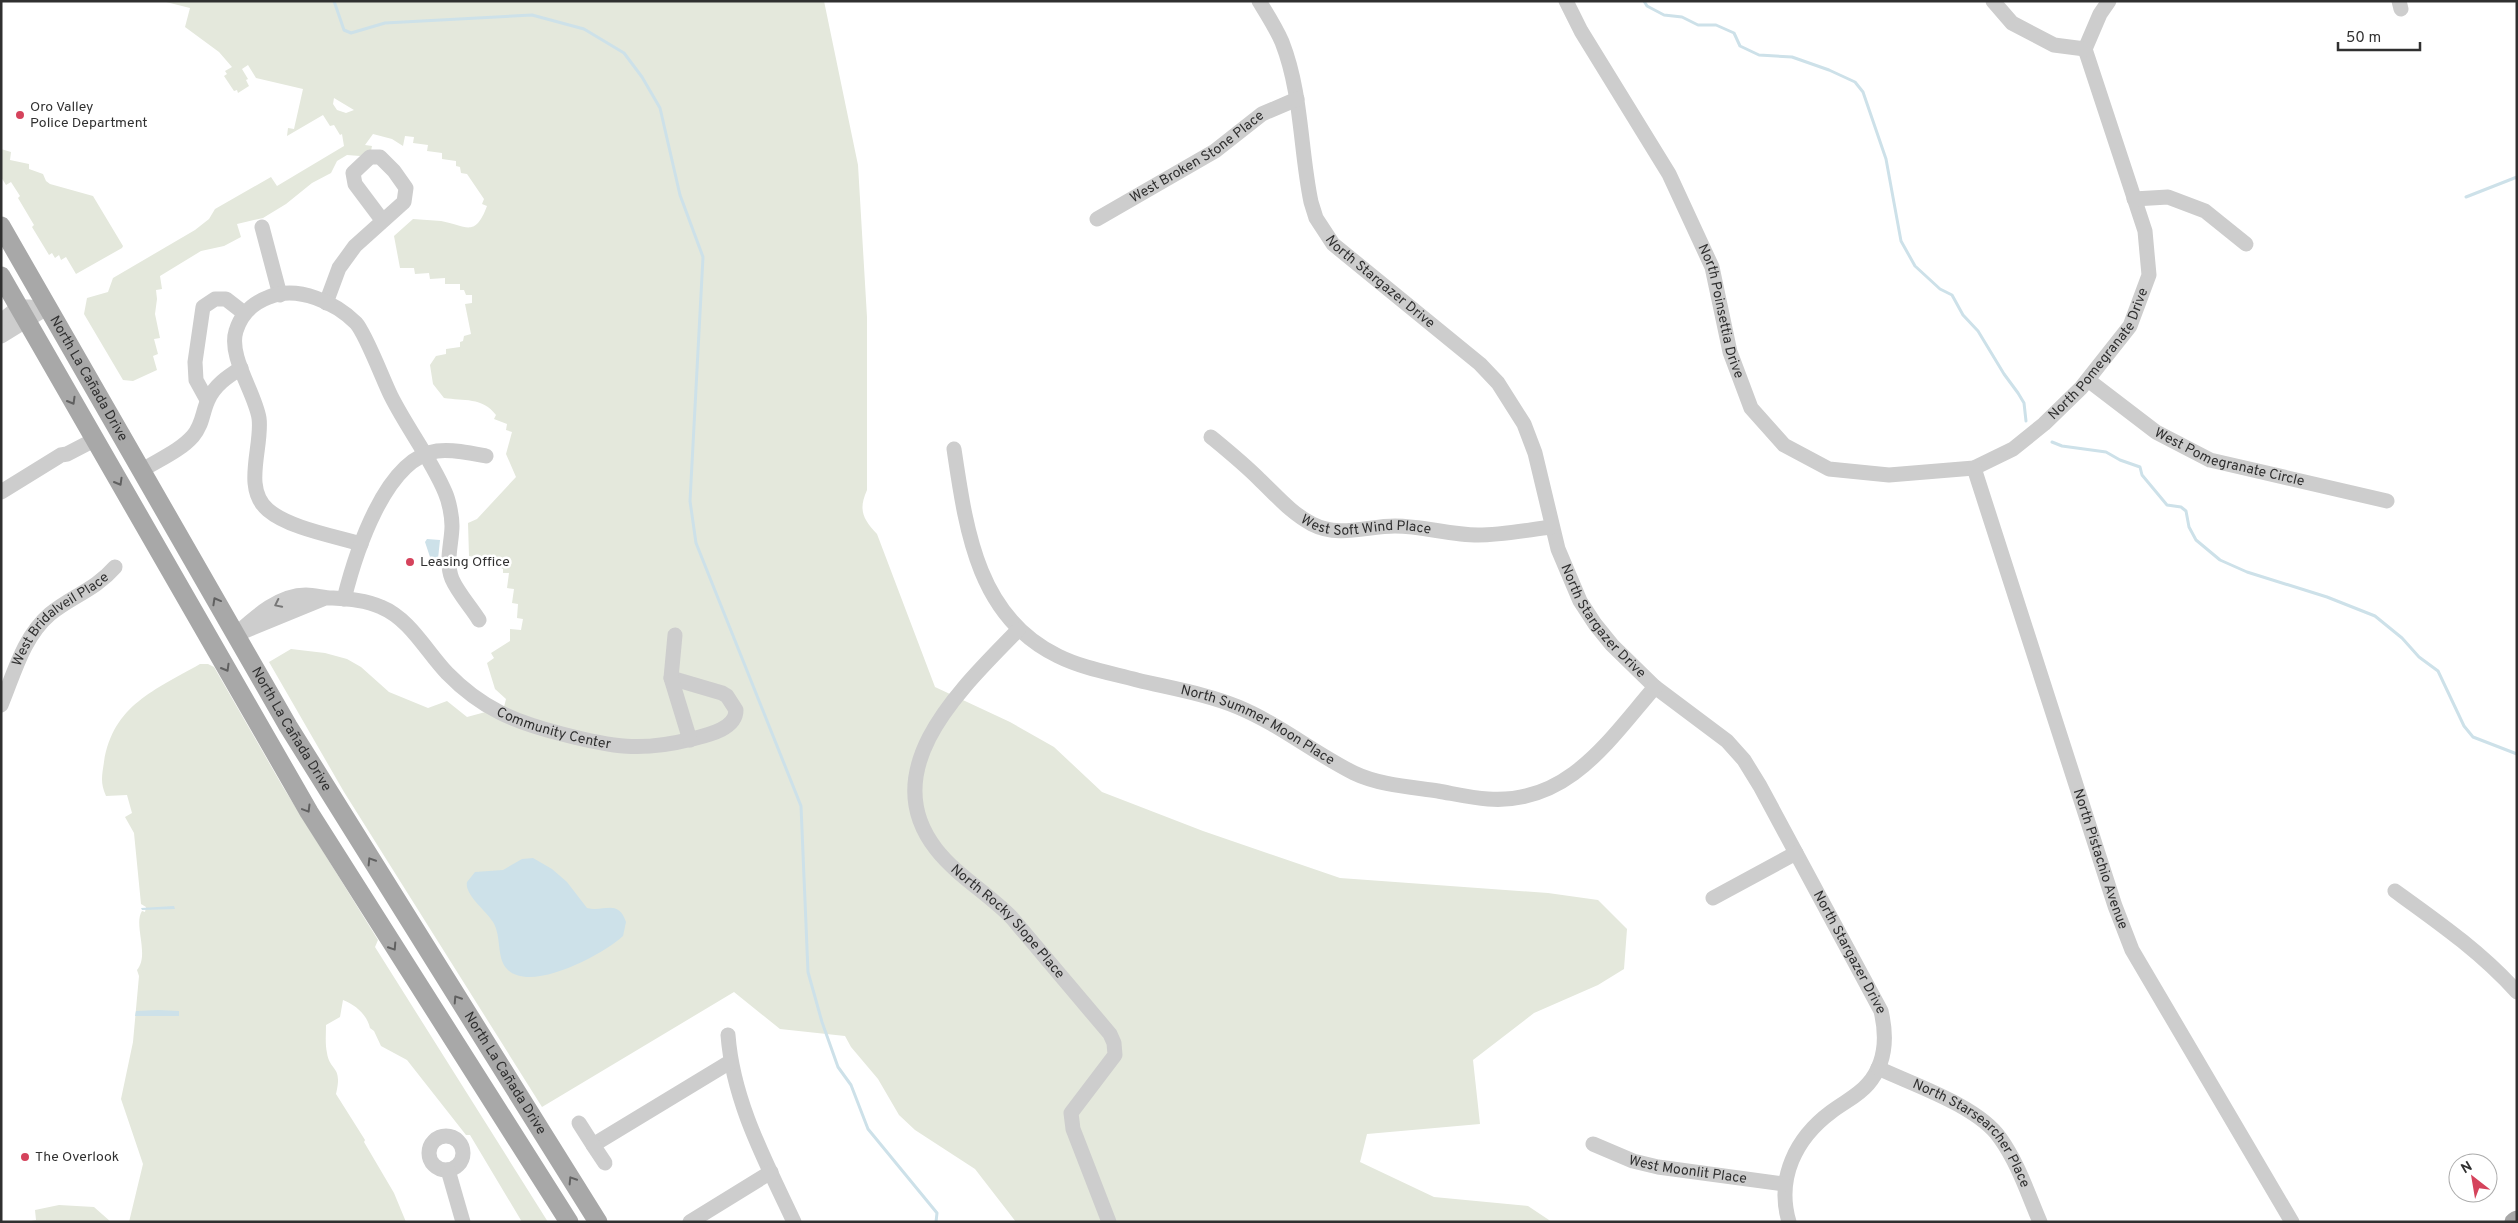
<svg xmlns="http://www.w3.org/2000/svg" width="2518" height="1223" viewBox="0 0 2518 1223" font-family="Overpass,sans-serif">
<rect width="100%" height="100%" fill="#fff"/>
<!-- green -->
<path fill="#e4e8dc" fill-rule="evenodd" d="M162,1H824L858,165L867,317V490C858,510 863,519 877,534L935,687L1010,722L1054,747L1102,792L1203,831L1340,878L1548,893L1598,900L1627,929L1624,969L1598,985L1534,1013L1473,1060L1480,1124L1367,1134L1360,1162L1434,1197L1528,1206L1552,1222H1016L975,1169L915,1130L899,1115L878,1079L851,1047L845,1036L780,1029L734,992L542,1107L344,792L269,662L291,649L325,653L347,659L361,667L389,692L428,708L447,701L467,717L504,707L506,699L495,689L487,663L494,658L491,653L510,641V629L521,630L523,619L517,618L518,604L512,603L514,589L507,588L509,573H503V569L497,566L498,561L469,556L468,523L477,519L516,477L506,454L512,432L506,430L507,424L494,419L496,415C483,397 463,401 444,398L433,384L430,365L436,356L446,354V349L460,347V342L463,341L464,336L471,334L465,304L472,303V295H466L464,290H460V284H445V278L430,279L429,273L415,274L414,268H400L394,236L413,219C422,220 432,220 441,221C467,226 475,238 487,206L482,204L484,199L467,174L461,173L460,167L456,166V161L442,159V153L427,151L428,145L413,143L414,137L405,136L403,146L392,139L373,134L365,145L372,146L371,151L360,156L347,155L337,161L331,173L312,183L286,204L263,218L237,224L241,237L224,246L201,251L160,276L162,289L156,290L157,299L155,314L160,338L154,339L158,354L153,356L157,370L133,381L123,380L84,314L87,298L108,292L113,278L195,230L209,219L215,209L271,177L277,186L344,146L342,134L340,135L334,125L330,126L323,115L287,136L288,128L294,129L303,89L256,78L248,65L242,69L248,79L246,80L249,86L238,93L237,90L234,91L224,76L227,74L225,71L232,67L219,52L185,27L190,8ZM334,98L354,110L346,113L337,110L333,104Z
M1,149L11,152L10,160L29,164V169L43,174L46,181L50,184L93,196L123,246L122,248L76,274L66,257L61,260L59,255L55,258L52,253L49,255L32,227L34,225L18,198L20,196L11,182L6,185L1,177Z
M200,664H208L214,667L283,787L378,940L375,947L548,1222H522L470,1135H466L407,1060L381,1046L374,1031L370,1028C367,1015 356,1005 343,1000L340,1017L326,1025C326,1034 325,1044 327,1053C330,1072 343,1065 336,1094L365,1140L364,1142L394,1193L406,1222H129L143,1164L121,1099L133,1042L139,976L137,970C150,955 133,924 142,911L145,912L146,907L141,904L134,833L125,817L132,813L127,795L106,796C100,783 102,775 104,762C113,705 155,690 200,664Z
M59,1205L94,1207L111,1222H26L36,1220L35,1210Z"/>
<!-- water -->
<path fill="#cde1e9" d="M427,539L440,540L438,559L430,557L425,542Z
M533,858L552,869L567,882L587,908C603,913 618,898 626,922L623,936C604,954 530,994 507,969C496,957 502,937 493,922C486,911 464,894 467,882L475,872L503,870L522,859Z
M174,906L175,909L142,910L141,908Z
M158,1010L179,1011V1016H135L136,1011Z"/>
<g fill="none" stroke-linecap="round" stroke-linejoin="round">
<!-- stream -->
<path stroke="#cde1e9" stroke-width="3" d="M334,1L344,30L351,33L385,23L532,15L584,29L624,53L642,77L660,108L680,195L703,257L690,501L696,543L801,806L808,972L822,1022L838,1067L851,1085L868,1129L937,1213L936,1222
M1644,1L1647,6L1664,15L1682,17L1698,25H1716L1734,33L1740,46L1759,55L1792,57L1829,70L1855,82L1863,92L1886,159L1901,241L1915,266L1940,289L1952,295L1963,315L1978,331L2004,374L2018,393L2024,403L2026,421
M2466,197L2517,177
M2052,442L2062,446L2106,452L2120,460L2140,467L2142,475L2167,505L2181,507L2186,511L2189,527L2196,540L2220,560L2247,572L2327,597L2375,616L2402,638L2419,657L2438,671L2464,726L2473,737L2517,754"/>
<!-- minor -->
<g stroke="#cdcdcd" stroke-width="15">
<path id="s1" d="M1259,1C1267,14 1276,28 1282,42C1302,93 1300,149 1311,202L1316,218L1333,244L1480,364L1498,383L1524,424L1535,453L1558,549L1580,601L1595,624L1612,645L1655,687L1727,741L1744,760L1760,786L1881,1011C1887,1036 1886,1063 1868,1084C1858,1096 1844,1102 1831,1112C1796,1138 1776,1178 1789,1222"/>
<path id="s2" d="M1566,1L1581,31L1669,174L1712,267L1730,352L1751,408L1784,445L1829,469L1889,475L1974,468L2013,449L2044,424L2081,388L2130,326L2149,275L2145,231L2085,49L2100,14L2109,1"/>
<path d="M1993,1L2012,23L2054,45L2085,49"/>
<path d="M2399,1L2401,9"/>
<path d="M2134,199L2168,197L2205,211L2246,244"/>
<path id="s3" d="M1097,219L1215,151L1262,114L1297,99"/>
<path d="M262,227L280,295"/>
<path d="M326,303L339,268L355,246L404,202L406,188L394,171L380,157H370L353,173L355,184L382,220"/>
<path d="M1,321L19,307H30"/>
<path d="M1,336L48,307"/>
<path id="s4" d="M2088,380L2156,432L2210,460L2387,501"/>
<path d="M207,400L196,380L195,362L203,307L215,299H226L244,313"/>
<path id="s5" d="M1211,437C1228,451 1244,464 1260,480C1277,496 1291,513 1312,524C1339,538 1367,526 1395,526C1423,526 1450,535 1478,535C1502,535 1527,530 1551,527"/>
<path id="s6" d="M954,449C966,529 977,617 1058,656C1082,668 1111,673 1137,680C1170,688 1207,694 1238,707C1279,724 1314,753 1354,773C1379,785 1411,787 1438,791C1455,794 1472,798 1488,799C1568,805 1609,740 1655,687"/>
<path id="s7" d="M1974,468L2115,906L2132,950L2292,1222"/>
<path d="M141,471C158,460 180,451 193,436C203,424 202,413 208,400C215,385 227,377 241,368"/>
<path d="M1,492L61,455L67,454L94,440"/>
<path d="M361,544C334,536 289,528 268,510C242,488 263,446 259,418C255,393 228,356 236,331C241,314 253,303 269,297C298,285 336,303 356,323C366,334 383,380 391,396C407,428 431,459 445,492C449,501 452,516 452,526C452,542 445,562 452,579C458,593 471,607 479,620"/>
<path id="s8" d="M325,598L235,635C254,618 278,595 306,595C315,595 324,598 332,598C348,599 366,600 381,607C410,619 426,651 447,673C482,709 515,722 562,734C612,747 641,752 692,739C708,735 736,729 736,710L727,696L722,693L671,678"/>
<path d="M344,599C355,555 385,458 437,451C453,449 471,453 486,456"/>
<path id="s9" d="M1018,630C965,685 873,768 936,849C957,876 989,894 1012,918L1110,1034L1114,1043L1115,1055L1071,1113L1073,1129L1109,1222"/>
<path d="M675,635L671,678L690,740"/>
<path id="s10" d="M1,705C14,674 23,637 50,614C72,596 95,590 115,567"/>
<path d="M2395,891C2438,922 2481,952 2517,992"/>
<path d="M1713,898L1796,853"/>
<path d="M728,1035C733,1102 766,1162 794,1222"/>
<path id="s11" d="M1878,1068C1914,1085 1978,1106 2000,1138C2018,1163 2028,1194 2040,1222"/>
<path d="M579,1123L593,1145L730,1062"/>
<circle cx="446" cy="1153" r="17"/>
<path id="s12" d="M1593,1144L1633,1161L1658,1167L1784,1184"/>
<path d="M593,1145L605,1163"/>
<path d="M448,1170L463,1222"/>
<path d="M690,1222L771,1172"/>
</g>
<!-- major -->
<g stroke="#a8a8a8" stroke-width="19">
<path id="s13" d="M1,226L288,726L598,1222"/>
<path d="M1,276L309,812L569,1222"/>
<path d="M2514,1222L2517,1220"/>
</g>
</g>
<!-- one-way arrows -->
<defs><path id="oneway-chevron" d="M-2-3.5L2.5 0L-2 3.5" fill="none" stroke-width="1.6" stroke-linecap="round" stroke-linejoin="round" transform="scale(1.25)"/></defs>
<g stroke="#606060">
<use href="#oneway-chevron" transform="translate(72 401) rotate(60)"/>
<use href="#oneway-chevron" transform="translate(119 482) rotate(60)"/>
<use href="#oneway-chevron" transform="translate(216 601) rotate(-119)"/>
<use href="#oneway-chevron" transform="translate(226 668) rotate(60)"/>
<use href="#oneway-chevron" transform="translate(307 809) rotate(59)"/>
<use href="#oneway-chevron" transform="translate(371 861) rotate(-122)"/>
<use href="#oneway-chevron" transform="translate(393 947) rotate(57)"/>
<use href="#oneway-chevron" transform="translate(457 999) rotate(-123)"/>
<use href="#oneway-chevron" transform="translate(572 1180) rotate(-122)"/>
</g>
<use stroke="#777" href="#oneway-chevron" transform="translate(278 604) rotate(154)"/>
<!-- markers -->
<g fill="#d5435c" stroke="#fff" stroke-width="2">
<circle cx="20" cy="115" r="5"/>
<circle cx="410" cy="562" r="5"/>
<circle cx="25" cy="1157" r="5"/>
</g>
<g text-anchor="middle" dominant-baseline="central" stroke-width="5" stroke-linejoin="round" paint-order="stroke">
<!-- poi labels -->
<g font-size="14" fill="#303030" stroke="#fff" text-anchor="start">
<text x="30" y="107">Oro Valley<tspan x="30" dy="16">Police Department</tspan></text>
<text x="420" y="562">Leasing Office</text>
<text x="35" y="1157">The Overlook</text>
</g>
<!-- street labels -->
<g font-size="14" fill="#303030" stroke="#fff">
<text stroke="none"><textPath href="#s3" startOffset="118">West Broken Stone Place</textPath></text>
<text stroke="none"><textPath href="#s1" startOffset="318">North Stargazer Drive</textPath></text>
<text stroke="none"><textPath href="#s2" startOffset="349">North Poinsettia Drive</textPath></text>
<text stroke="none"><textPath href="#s2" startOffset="870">North Pomegranate Drive</textPath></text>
<text stroke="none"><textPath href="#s13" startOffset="176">North La Cañada Drive</textPath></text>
<text stroke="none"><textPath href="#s4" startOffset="164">West Pomegranate Circle</textPath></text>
<text stroke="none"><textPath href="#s5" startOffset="188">West Soft Wind Place</textPath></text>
<text stroke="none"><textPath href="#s1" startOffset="738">North Stargazer Drive</textPath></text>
<text stroke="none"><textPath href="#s10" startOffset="108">West Bridalveil Place</textPath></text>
<text stroke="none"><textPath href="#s6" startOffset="455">North Summer Moon Place</textPath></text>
<text stroke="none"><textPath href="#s8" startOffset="474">Community Center</textPath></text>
<text stroke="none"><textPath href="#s13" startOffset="581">North La Cañada Drive</textPath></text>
<text stroke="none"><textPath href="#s7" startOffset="411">North Pistachio Avenue</textPath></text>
<text stroke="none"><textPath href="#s9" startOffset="361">North Rocky Slope Place</textPath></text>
<text stroke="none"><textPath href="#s1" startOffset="1158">North Stargazer Drive</textPath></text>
<text stroke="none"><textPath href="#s13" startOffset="986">North La Cañada Drive</textPath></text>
<text stroke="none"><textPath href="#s11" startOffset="118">North Starsearcher Place</textPath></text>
<text stroke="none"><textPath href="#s12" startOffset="99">West Moonlit Place</textPath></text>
</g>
</g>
<!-- border -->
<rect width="2518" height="1223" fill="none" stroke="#303030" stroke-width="5"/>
<!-- north arrow -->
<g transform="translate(2473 1178) rotate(329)"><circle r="24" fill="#ffffff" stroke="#acacac"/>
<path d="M0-4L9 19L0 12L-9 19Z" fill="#d5435c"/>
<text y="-8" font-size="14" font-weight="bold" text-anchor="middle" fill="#303030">N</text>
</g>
<!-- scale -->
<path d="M2338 42v8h82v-8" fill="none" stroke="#303030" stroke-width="2.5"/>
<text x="2346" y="42" font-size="15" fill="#303030" stroke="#ffffff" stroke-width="4" paint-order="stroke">50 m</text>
</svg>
